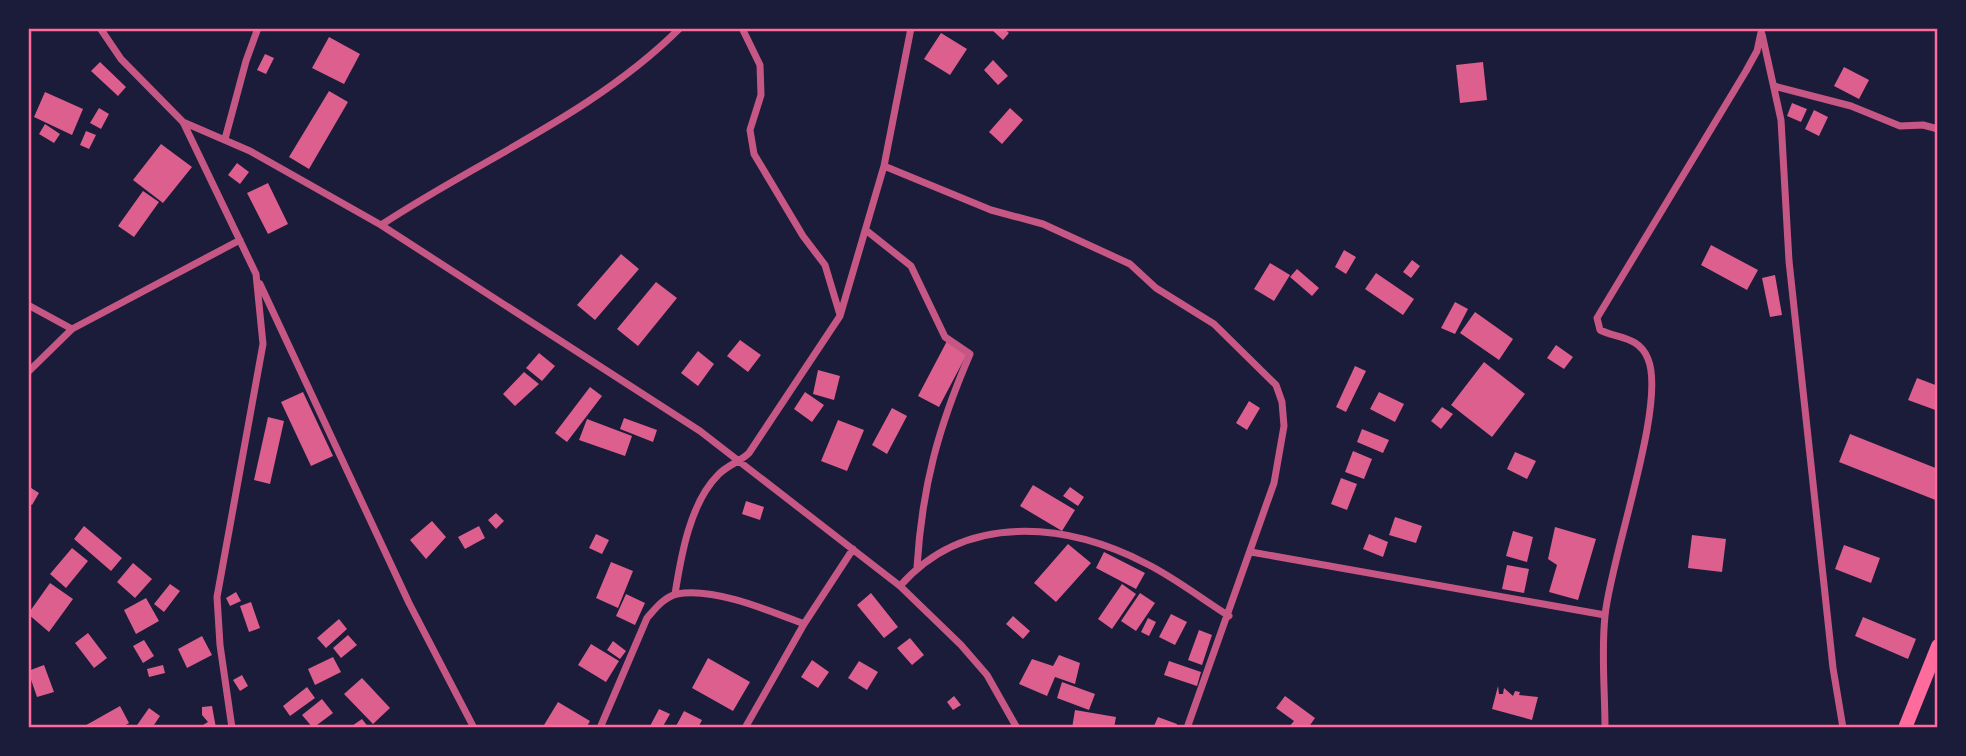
<svg xmlns="http://www.w3.org/2000/svg" width="1966" height="756" viewBox="0 0 1966 756" font-family="Rubik,sans-serif">
<rect width="100%" height="100%" fill="#1b1b3a"/>
<!-- building -->
<path fill="#dd5f8e" d="M994,28H1003L1009,33L1003,40L992,30Z
M941,33L967,49L950,75L924,59Z
M329,37L360,54L344,84L312,68Z
M265,54L274,58L266,74L257,70Z
M993,60L1008,76L998,85L984,70Z
M100,62L126,87L118,96L91,71Z
M1483,62L1487,100L1460,103L1456,65Z
M1844,67L1869,80L1859,99L1834,86Z
M329,91L348,102L309,169L289,157Z
M45,92L83,109L72,135L34,117Z
M1792,103L1807,109L1801,122L1787,116Z
M99,108L109,114L101,129L90,123Z
M1010,108L1023,120L1002,144L989,132Z
M1814,110L1828,117L1819,136L1805,129Z
M45,124L60,134L54,143L39,134Z
M86,131L96,135L89,149L80,145Z
M161,144L192,167L163,203L133,180Z
M237,163L249,172L240,184L228,175Z
M268,183L288,224L268,234L247,193Z
M143,191L159,202L134,237L118,226Z
M1711,245L1758,270L1747,290L1701,265Z
M1344,250L1356,257L1346,274L1335,267Z
M621,254L639,269L595,320L577,305Z
M1412,260L1420,266L1411,278L1403,272Z
M1270,263L1290,275L1274,301L1254,289Z
M1297,269L1319,288L1312,296L1290,277Z
M1376,273L1414,299L1403,315L1365,289Z
M1775,275L1782,315L1770,317L1762,278Z
M656,282L677,298L638,346L617,329Z
M1455,302L1468,309L1455,334L1441,328Z
M1475,312L1513,339L1499,360L1460,333Z
M740,340L761,355L748,372L727,356Z
M947,341L968,352L939,407L918,396Z
M1556,345L1573,357L1564,369L1547,358Z
M698,351L714,364L698,386L681,373Z
M539,353L555,366L542,381L526,368Z
M1484,362L1525,394L1492,437L1451,405Z
M1355,366L1366,371L1346,412L1336,407Z
M818,370L840,376L834,400L813,394Z
M524,372L539,384L515,406L503,394Z
M1917,378L1938,386V411L1908,400Z
M590,387L602,396L567,442L555,433Z
M303,392L333,456L311,466L281,402Z
M805,392L824,405L812,422L794,409Z
M1379,392L1404,404L1395,422L1370,409Z
M1249,401L1260,408L1247,430L1236,423Z
M1442,407L1453,414L1441,429L1431,421Z
M892,408L907,416L887,454L872,445Z
M268,417L284,421L270,484L254,480Z
M624,418L657,430L653,442L620,429Z
M587,419L632,436L625,456L579,440Z
M838,420L864,430L847,471L821,461Z
M1362,429L1389,440L1383,453L1357,442Z
M1850,434L1938,469V501L1839,462Z
M1353,451L1372,459L1364,479L1345,472Z
M1515,452L1536,461L1527,479L1507,469Z
M1341,478L1357,484L1347,510L1331,504Z
M1033,485L1075,510L1062,531L1020,506Z
M28,486L39,493L32,505L28,502Z
M1070,487L1084,497L1078,506L1063,496Z
M746,501L764,507L760,520L742,514Z
M496,513L504,521L496,529L488,520Z
M1395,517L1422,526L1416,543L1389,535Z
M432,521L446,537L426,559L410,540Z
M84,526L122,558L111,571L74,539Z
M479,526L485,538L465,549L458,537Z
M1555,527L1596,539L1578,600L1549,592L1557,565L1548,559Z
M1513,531L1533,537L1527,562L1506,556Z
M596,534L609,540L602,554L589,548Z
M1369,534L1388,542L1383,557L1363,549Z
M1692,535L1726,539L1722,572L1688,568Z
M1068,544L1091,563L1056,602L1034,583Z
M1844,545L1880,558L1871,583L1835,569Z
M72,548L88,561L66,588L50,574Z
M1104,552L1145,573L1136,589L1096,568Z
M611,562L633,571L618,608L596,598Z
M133,563L152,579L135,598L117,582Z
M1507,565L1529,569L1524,593L1502,589Z
M50,583L73,599L49,632L28,614Z
M170,584L180,591L164,612L154,604Z
M1122,584L1136,594L1112,629L1098,619Z
M236,592L241,601L230,606L226,598Z
M871,593L898,627L884,638L857,605Z
M1140,593L1155,603L1136,631L1121,621Z
M626,594L645,603L635,625L616,616Z
M146,598L159,621L136,634L124,610Z
M251,602L260,628L249,632L240,606Z
M1171,614L1187,622L1175,645L1159,637Z
M1013,616L1030,631L1023,639L1006,624Z
M1863,617L1916,639L1908,659L1855,636Z
M1148,618L1156,622L1149,636L1141,632Z
M339,619L347,629L326,648L317,638Z
M1199,630L1212,635L1202,665L1188,660Z
M88,633L107,658L94,668L75,643Z
M348,635L357,645L341,658L333,648Z
M202,636L212,655L187,668L178,649Z
M910,638L924,655L912,665L897,648Z
M144,640L154,656L143,663L133,646Z
M613,641L626,651L620,659L607,650Z
M591,644L619,661L606,682L578,665Z
M1059,655L1080,663L1075,684L1055,677L1047,696L1019,684L1032,659L1053,666Z
M333,657L341,672L315,685L308,669Z
M708,658L750,682L733,711L692,688Z
M812,660L829,672L818,688L801,677Z
M859,661L878,672L867,690L848,678Z
M1169,661L1201,672L1197,686L1164,675Z
M44,665L54,692L37,697L28,671Z
M163,665L165,673L149,677L147,669Z
M242,675L248,686L240,691L233,680Z
M362,678L390,708L373,724L344,694Z
M1062,682L1095,694L1089,710L1057,698Z
M1498,686L1499,694H1503L1504,688L1513,696L1515,691L1520,692L1519,695L1538,697L1532,720L1492,709Z
M307,687L315,698L290,716L283,706Z
M954,696L961,705L953,710L947,702Z
M1285,696L1315,718L1308,728H1288L1294,721L1276,708Z
M322,699L333,713L313,728L302,715Z
M558,702L590,721L586,728H549L544,725Z
M120,706L129,723L121,728H81Z
M212,706L216,728H198L208,722L202,715V707Z
M149,708L160,716L152,728H135Z
M659,709L670,714L662,728H649Z
M1075,710L1116,717L1114,728H1072Z
M684,711L702,720L698,728H675Z
M1158,717L1177,724L1176,728H1153Z
M362,719L369,728H349Z"/>
<g fill="none" stroke-linecap="round" stroke-linejoin="round">
<!-- minor -->
<path stroke="#c65784" stroke-width="7" d="M100,28L121,59L183,122L256,274L263,344L217,597L220,645L232,728
M742,28L760,65L761,95L750,130L754,154L803,236L825,265L840,315
M1762,34L1781,120L1789,261L1833,668L1843,728
M1774,86L1851,106L1900,126L1923,125L1938,129
M183,122L250,151L381,225L700,431L900,586L961,645L987,675L1017,728
M225,139L246,61L258,28
M884,166L991,210L1043,224L1130,264L1156,288L1214,324L1276,385L1282,402L1284,426L1274,483L1187,728
M381,225C481,159 595,113 680,28
M867,231L911,266L945,337L970,354C938,428 922,487 917,567
M260,284L409,603L474,728
M28,305L72,329
M28,372L72,329L240,240
M1251,552L1605,615
M900,586C965,512 1066,522 1147,564C1175,578 1202,599 1229,616
M675,594C681,556 690,503 718,475C727,465 740,462 749,453L840,316L884,166L911,28
M600,728L647,618C655,609 664,597 677,594C714,587 770,611 804,624
M745,728L804,624L853,549
M1605,728C1605,691 1601,652 1605,616C1610,559 1667,404 1648,359C1639,336 1618,339 1600,330L1597,318L1746,71L1757,51L1762,28"/>
<!-- secondary -->
<path stroke="#ff6b9d" stroke-width="14" d="M1905,728L1938,646"/>
</g>
<!-- border -->
<rect width="1966" height="756" fill="none" stroke="#1b1b3a" stroke-width="60"/>
<rect x="30" y="30" width="1906" height="696" fill="none" stroke="#ff6b9d" stroke-width="2.5"/>
</svg>
